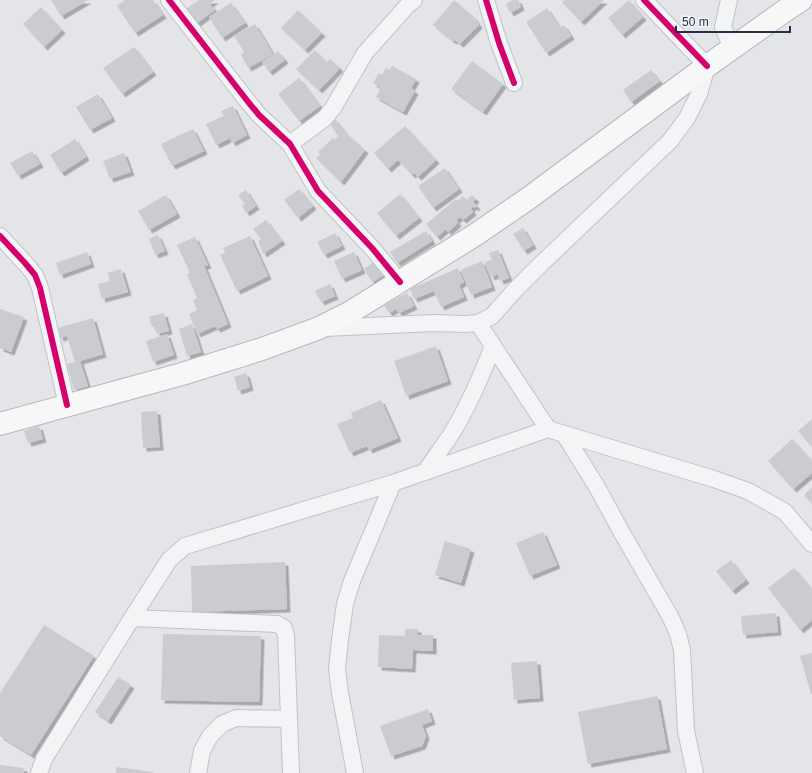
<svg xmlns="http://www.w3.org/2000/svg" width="812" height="773" viewBox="0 0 812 773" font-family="Arial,sans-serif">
<defs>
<filter id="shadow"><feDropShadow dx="3.5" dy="3.5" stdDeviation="0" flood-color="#0004"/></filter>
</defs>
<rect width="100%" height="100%" fill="#e4e5e9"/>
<!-- building -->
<path fill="#cbccd2" filter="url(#shadow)" d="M51,0H88L61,16Z
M125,0H153L163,15L135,33L117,6Z
M199,0H215L210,4L215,10L197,23L186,9Z
M454,0L474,17L479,25L460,44L455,40L453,41L433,25Z
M513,0H518L521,7L510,13L506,4Z
M565,0H604L581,22L562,2Z
M629,0L643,17L622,35L608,18Z
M231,3L245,23L222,38L209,17Z
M41,7L62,30L44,47L23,24Z
M547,8L560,28L564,25L571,36L546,53L526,22Z
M298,10L322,33L305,50L281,28Z
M255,24L273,54L248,68L241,55L244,52L234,36Z
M134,47L153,72L122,94L103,68Z
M315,50L327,62L330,59L340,68L319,90L296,69Z
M278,51L285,60L269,72L262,62Z
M472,61L503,84L483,112L451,89Z
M392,66L416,79L411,88L415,91L403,112L376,97L381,88L373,83L379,73L382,75L386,68L390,70Z
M651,70L660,81L631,102L623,90Z
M299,78L320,106L299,121L278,94Z
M98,94L112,118L90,130L76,107Z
M233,106L247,135L232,143L230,138L216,145L206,124L224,116L221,111Z
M335,119L345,132L365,150L341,182L316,158L320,155L318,152L333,138L335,140L338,136L329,123Z
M405,126L436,160L418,177L414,173L412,175L398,160L388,169L374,153Z
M193,129L204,151L172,166L161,144Z
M75,139L86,157L61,173L50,155Z
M32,151L40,164L18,176L10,163Z
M124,153L131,172L110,179L103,161Z
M445,168L459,189L433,208L418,186Z
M299,189L313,206L298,218L284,200Z
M246,190L256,206L246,213L242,206L245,204L238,195Z
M400,194L419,218L396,236L377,213Z
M166,195L177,214L149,230L138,211Z
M472,195L476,199L473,202L477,206L475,208L473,206L471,209L473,212L463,220L460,217L456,220L458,223L448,232L446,229L437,237L426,224L456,199L457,201L463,196L467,200Z
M266,220L282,241L269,250L263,254L258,241L261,239L253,229Z
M523,228L533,245L524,251L513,234Z
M426,231L432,241L397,263L390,252Z
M335,233L342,246L324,255L317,242Z
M158,235L165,251L155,255L149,239Z
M250,236L268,276L237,291L220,255L225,253L223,248Z
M195,237L208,265L204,266L228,324L217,329L215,326L197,334L189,314L197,310L193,300L197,298L187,274L190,273L177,245Z
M498,250L509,278L500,281L498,274L491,277L485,262L492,260L489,253Z
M87,252L91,264L60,275L56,263Z
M354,252L362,270L342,279L334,261Z
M375,261L384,275L372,282L364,269Z
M482,261L492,287L471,295L461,270Z
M458,268L464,282L459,285L464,297L441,307L434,291L414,299L410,289Z
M121,269L128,292L102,299L98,284L110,281L108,273Z
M330,284L335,296L321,302L315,291Z
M407,293L414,306L399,313L396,309L389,313L384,305Z
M0,309L24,317L11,352L0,348Z
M164,313L169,331L157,334L155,327H152L149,317Z
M93,318L103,354L80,361L88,386L74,390L67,364L75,362L67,336L60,338L57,328Z
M192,324L201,352L187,356L179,329Z
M167,334L174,355L153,362L146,341Z
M436,346L448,381L406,396L394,361Z
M246,373L250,387L238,391L234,377Z
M381,400L398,438L369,450L367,446L350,453L337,424L353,418L351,413Z
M157,411L160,447L143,448L141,412Z
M812,419V445L811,446L798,431Z
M39,426L43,439L28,443L24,431Z
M792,439L812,461V473L793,489L768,461Z
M812,487V504L804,495Z
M543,532L557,565L530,576L516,543Z
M445,541L471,549L461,583L435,575Z
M731,560L746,580L732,591L716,571Z
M285,562L287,609L192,612L191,566Z
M794,568L812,590V620L800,630L768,588Z
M776,613L778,632L743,635L741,616Z
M44,625L94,656L31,755L0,736V693Z
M405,629H418V635H433V651L413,650L412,669L378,667L379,635L405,636Z
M163,634L261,636L259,702L161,700Z
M812,653V694H811L800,656Z
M537,661L540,698L514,700L511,663Z
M118,677L131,685L108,721L95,712Z
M657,696L667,749L588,764L578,712Z
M428,709L432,721L422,725L426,736L422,746L391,756L380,726Z
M0,765L24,768L23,773H0Z
M116,767L153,772V773H116Z"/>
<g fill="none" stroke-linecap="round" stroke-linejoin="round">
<defs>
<path id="minor" d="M169,0L249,103L259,115L290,144L318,191L372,248L400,282
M486,0L499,43L514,83
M644,0L707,66L699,94L687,118L670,141L541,264L514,291L492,316L478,323L548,429L714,479L748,491L773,505L785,512L812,544
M729,0L723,27L732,48
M290,144L325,118L333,108L365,53L407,6L414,0
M0,236L25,263L35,275L40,288L67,405
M324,328L434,323L465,324L478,323
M564,434L597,487L622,533L670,616L678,634L682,650L686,731L695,773
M425,472C433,460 442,448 450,436C468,408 481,377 493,346
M132,618L277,624L284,628L286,636L291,773
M39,773L44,759L132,618L169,560L185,546L393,483L548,429
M198,773L202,751L210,736L222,724L236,718L289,719
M355,773L340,693L337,669L340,640L345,604L352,581L393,483"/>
<path id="highway" d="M0,424L182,374L262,349L319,328L349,313L475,235L529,198L707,66L783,12L801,0"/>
</defs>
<!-- minor casing -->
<use href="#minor" stroke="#c1c2c7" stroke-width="18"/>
<!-- highway casing -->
<use href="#highway" stroke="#b6b8be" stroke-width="24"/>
<!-- minor -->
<use href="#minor" stroke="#f3f4f6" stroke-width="16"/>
<!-- highway -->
<use href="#highway" stroke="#f7f7f7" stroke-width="22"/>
<defs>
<path id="cycleway" d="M169,0L249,103L259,115L290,144L318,191L372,248L400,282
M486,0L499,43L514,83
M644,0L707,66
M0,236L25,263L35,275L40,288L67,405"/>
</defs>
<!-- cycleway casing -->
<use href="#cycleway" stroke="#f2f4f8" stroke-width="8"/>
<!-- cycleway -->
<use href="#cycleway" stroke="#d6006c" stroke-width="6"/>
</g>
<!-- scale -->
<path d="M676 26v6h114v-6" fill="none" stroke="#292d45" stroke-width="2"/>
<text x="682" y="26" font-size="12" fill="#292d45" stroke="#f2f4f8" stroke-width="3" paint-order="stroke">50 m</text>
</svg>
